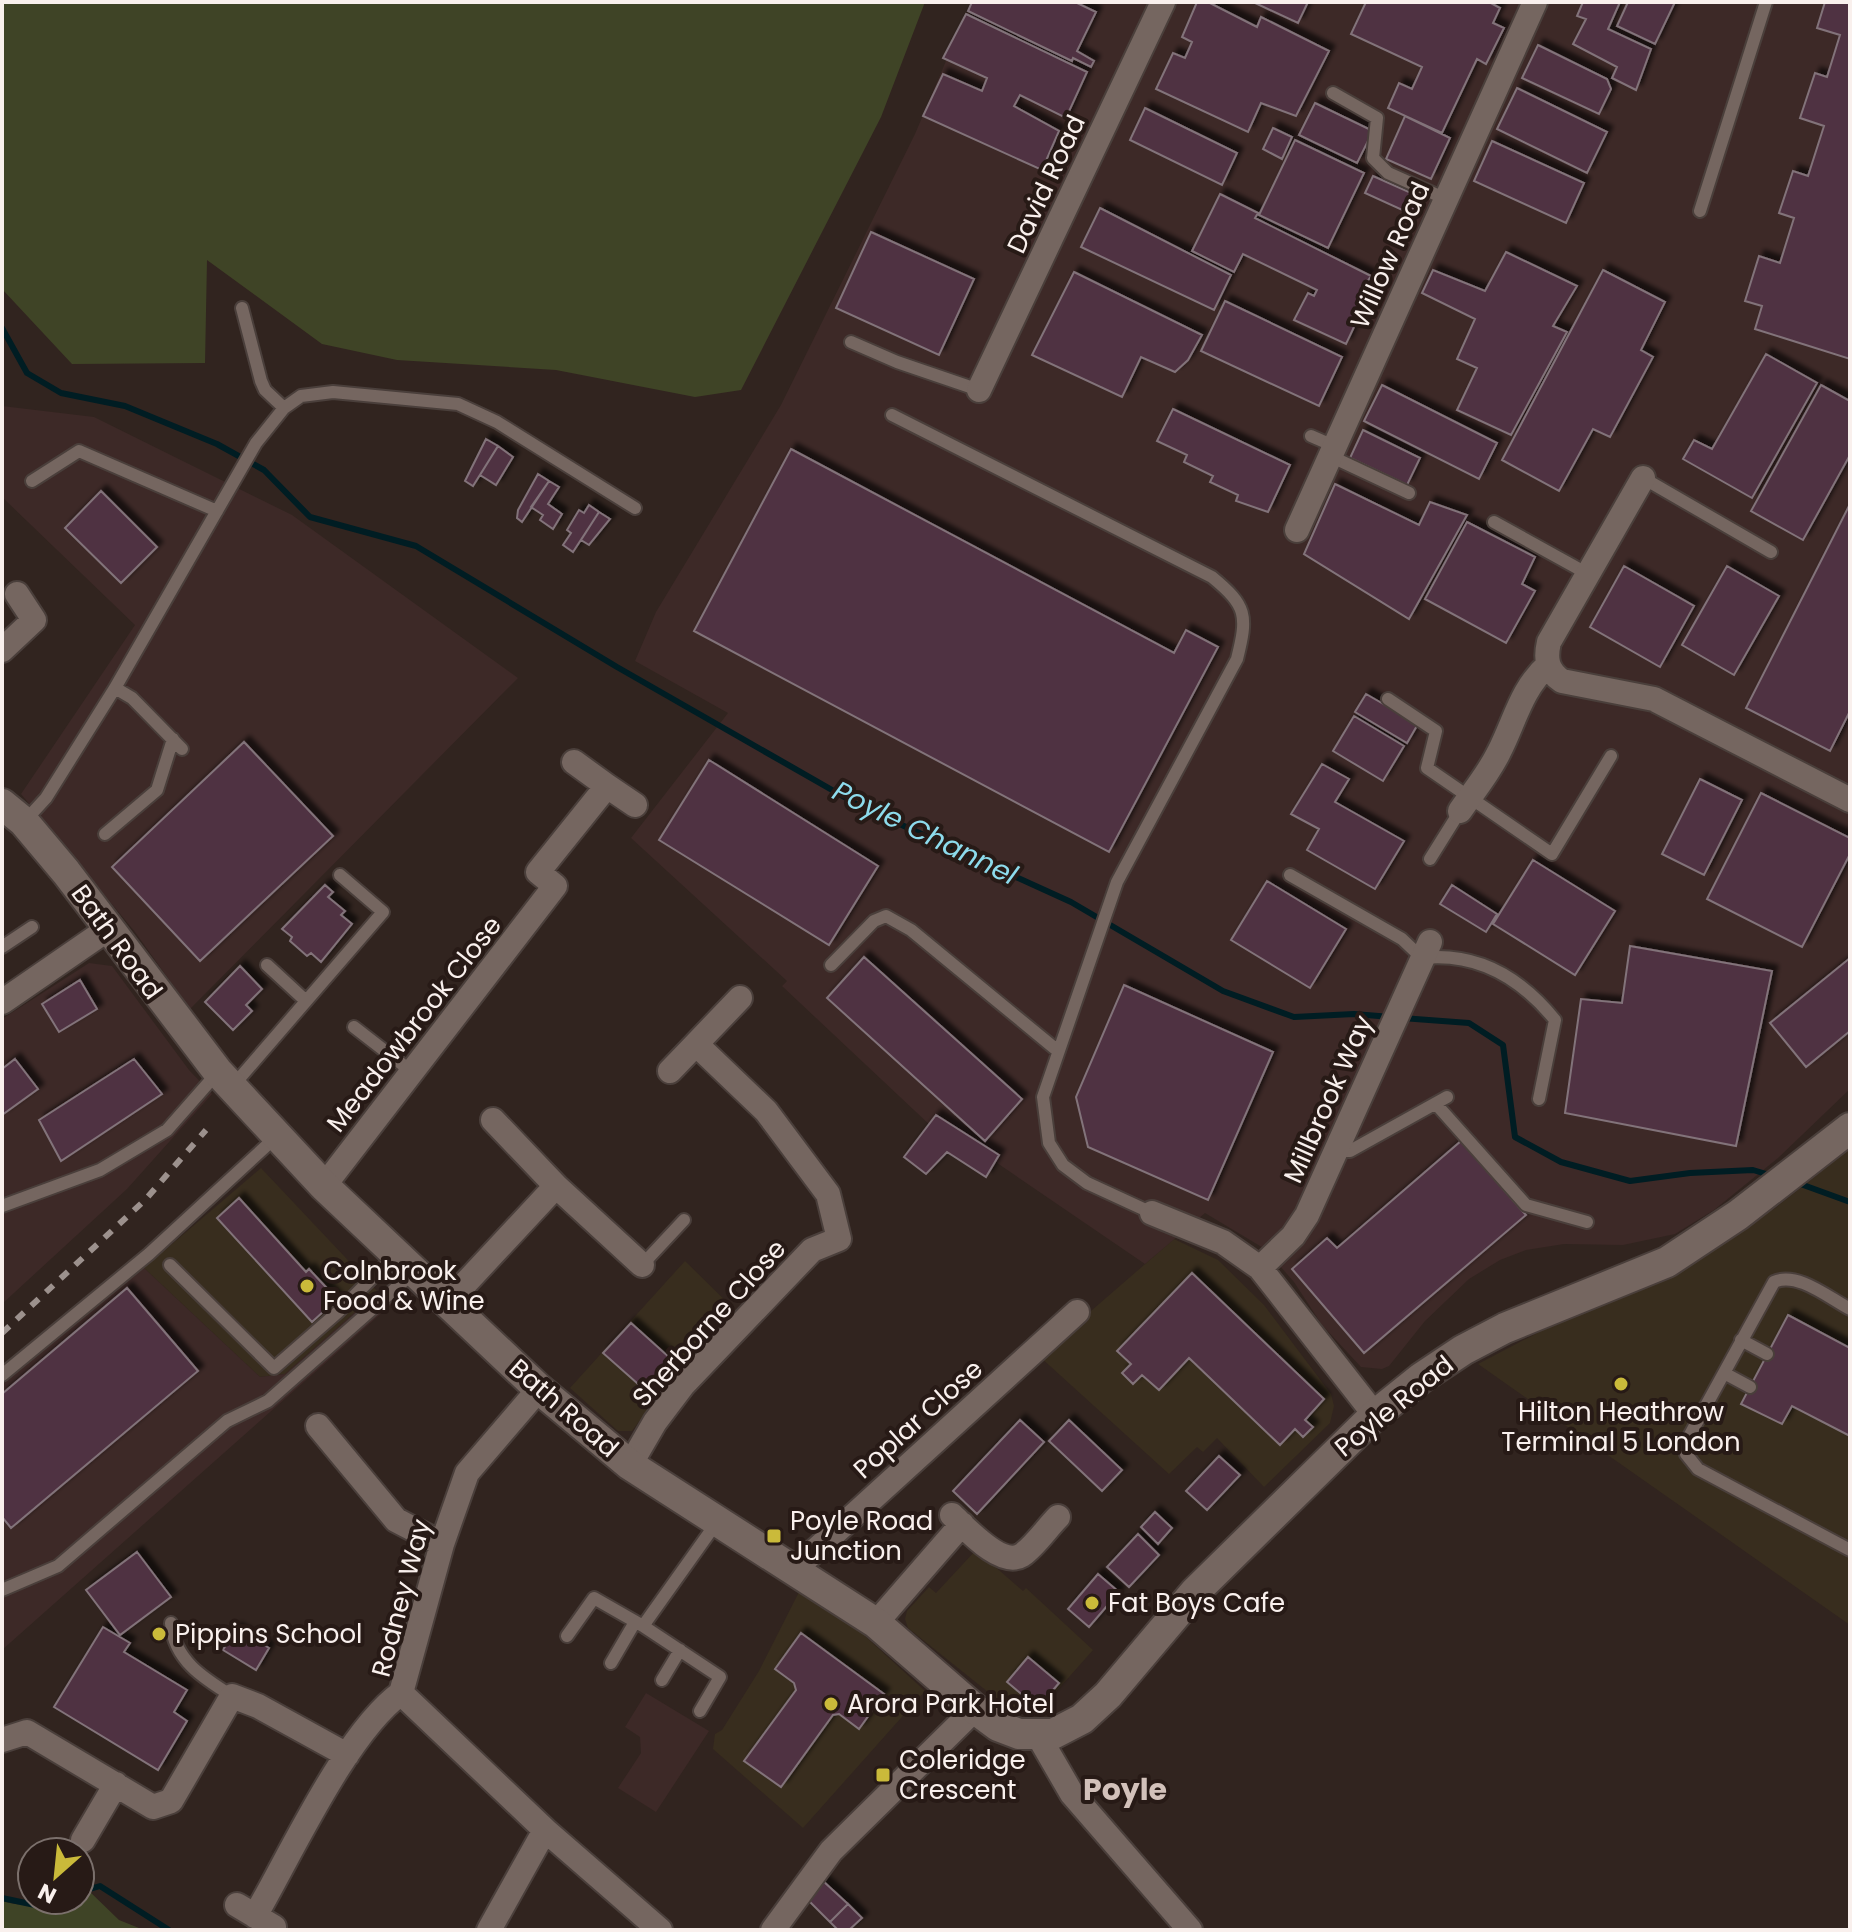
<svg xmlns="http://www.w3.org/2000/svg" width="1852" height="1932" viewBox="0 0 1852 1932" font-family="Poppins,sans-serif">
<defs>
<filter id="shadow"><feDropShadow dx="5.5" dy="-5.5" stdDeviation="2" flood-color="#0009"/></filter>
</defs>
<rect width="100%" height="100%" fill="#31241f"/>
<!-- commercial -->
<path fill="#382d1e" d="M1850,1149V1625L1478,1364L1774,1209Z
M261,1168L378,1292L285,1374L260,1377L144,1268Z
M1174,1239L1218,1260L1264,1305L1331,1394L1334,1406L1330,1423L1264,1487L1217,1438L1203,1452L1197,1447L1169,1474L1039,1356Z
M685,1261L736,1311L681,1364L632,1431H618L570,1388Z
M976,1550L1023,1591L1026,1588L1093,1650L1038,1712L1017,1709L993,1696L908,1628L905,1619L907,1611L929,1587L936,1593Z
M799,1592L842,1615L925,1691L803,1828L713,1749L715,1734L722,1730L759,1671Z"/>
<!-- industrial -->
<path fill="#3d2927" d="M971,2H1850V1089L1778,1158L1714,1210L1675,1234L1623,1245L1564,1244L1526,1250L1500,1260L1469,1279L1425,1321L1389,1366L1382,1369L1361,1367L1322,1325L1294,1282L1265,1249L1205,1213L1145,1264L937,1122L932,1127L782,986L787,981L631,838L728,713L635,661L656,612L781,405L915,134Z
M2,406L94,417L292,515L518,678L190,1009L135,932L21,794L135,625L2,497Z
M89,963L112,966L189,1070L212,1094L127,1189L2,1304V1019Z
M144,1268L260,1377L285,1374L378,1292L394,1302L2,1650V1385Z
M646,1693L709,1731L656,1812L618,1788L641,1753L640,1737L625,1727Z"/>
<!-- green -->
<path fill="#3f4426" d="M2,2H925L881,117L741,390L695,397L556,370L397,360L322,344L207,260L205,363L72,364L2,289Z
M88,1890L119,1920L144,1930H2V1901C30,1910 52,1900 80,1900V1891Z"/>
<g fill="none" stroke-linecap="round" stroke-linejoin="round">
<!-- stream -->
<path stroke="#001d23" stroke-width="6" d="M2,328L27,373L61,393L125,406L217,444L264,470L310,517L416,546L617,667L860,806L1071,902L1223,991L1294,1017L1354,1014L1391,1017
M1402,1018L1469,1023L1503,1045L1515,1137L1561,1162L1630,1181L1690,1173L1753,1170L1773,1176
M1795,1182L1850,1202
M80,1892L100,1886L169,1930
M2,1898L35,1905L54,1900"/>
</g>
<!-- building -->
<path fill="#503242" stroke="#82737a" stroke-width="2" filter="url(#shadow)" d="M972,2H1075L1096,12L1077,51L1094,61L1091,67L1073,58L1072,61L968,11Z
M1197,2H1208L1257,27L1261,17L1329,51L1296,116L1261,103L1248,132L1156,89L1173,53L1185,58L1192,42L1182,37Z
M1253,2H1308L1298,23Z
M1366,2H1489L1500,8L1493,23L1504,28L1486,64L1477,59L1442,133L1388,108L1399,83L1412,89L1422,67L1351,34Z
M1583,2H1620L1608,29L1651,49L1636,90L1612,78L1617,67L1573,44L1586,19L1577,16Z
M1628,2H1675L1655,44L1617,26Z
M1825,2H1850V359L1755,329L1762,306L1745,301L1759,256L1780,263L1794,218L1779,213L1793,171L1808,176L1824,126L1800,118L1815,73L1827,77L1840,35L1817,28Z
M966,14L1087,72L1066,118L1020,95L1014,106L1059,131L1042,170L923,116L943,74L982,91L987,78L943,58Z
M1538,45L1607,79L1611,89L1599,114L1522,78Z
M1517,88L1607,132L1587,173L1497,129Z
M1315,103L1373,131L1357,163L1299,135Z
M1145,108L1237,153L1222,185L1130,140Z
M1405,116L1450,138L1431,179L1386,159Z
M1273,128L1292,137L1282,159L1263,149Z
M1295,140L1364,173L1328,248L1259,215Z
M1492,141L1584,183L1566,223L1474,181Z
M1373,176L1418,196L1411,214L1365,193Z
M1220,194L1258,213L1255,218L1371,276L1365,285L1382,289L1370,314L1362,310L1346,344L1294,320L1308,293L1314,296L1317,290L1243,254L1234,272L1192,251Z
M1100,208L1231,275L1214,310L1081,247Z
M871,232L974,279L939,355L836,308Z
M1506,252L1577,286L1553,326L1567,332L1511,435L1457,410L1477,368L1457,359L1475,319L1422,293L1433,270L1485,291Z
M1603,270L1665,302L1641,350L1653,357L1610,437L1593,429L1559,491L1502,460Z
M1074,272L1202,335L1188,360L1175,372L1141,357L1122,397L1032,355Z
M1225,301L1342,357L1319,406L1201,351Z
M1766,354L1817,383L1752,498L1683,459L1694,440L1712,449Z
M1382,385L1497,443L1479,479L1364,421Z
M1821,385L1850,401V455L1803,540L1751,511Z
M1173,409L1290,465L1268,512L1236,501L1238,495L1210,482L1213,476L1184,462L1187,455L1157,441Z
M1363,430L1420,458L1407,485L1350,458Z
M486,439L498,446L473,486L465,481Z
M498,446L513,457L496,485L480,475Z
M791,449L1174,653L1186,630L1218,647L1109,852L694,631Z
M538,474L549,481L522,522L517,518L518,510Z
M549,481L559,487L548,504L562,514L553,529L540,520L543,515L531,507Z
M1335,484L1419,525L1430,502L1467,515L1409,619L1304,554Z
M101,491L157,547L121,583L65,528Z
M1850,504V711L1830,751L1746,708Z
M589,505L599,512L573,552L563,545L571,533L567,530L579,510L584,513Z
M599,512L610,519L589,545L581,540Z
M1467,522L1535,557L1522,584L1535,591L1506,643L1425,599Z
M1624,566L1694,606L1660,667L1590,627Z
M1727,566L1779,596L1734,675L1682,645Z
M1366,694L1418,724L1407,743L1355,712Z
M1354,716L1404,746L1383,781L1333,751Z
M244,742L333,836L200,961L112,867Z
M709,760L878,866L829,945L659,840Z
M1322,764L1349,779L1335,802L1404,841L1375,889L1307,850L1319,829L1291,814Z
M1700,779L1742,800L1704,875L1662,854Z
M1761,793L1850,838V854L1802,947L1707,899Z
M1533,860L1615,911L1575,975L1493,924Z
M1267,881L1346,929L1310,988L1231,940Z
M325,885L333,892L328,897L345,911L341,915L352,924L321,962L311,953L307,956L290,941L292,937L282,929Z
M1452,885L1497,914L1486,932L1440,904Z
M1630,946L1772,971L1736,1146L1565,1113L1581,999L1622,1003Z
M864,957L1022,1099L985,1141L827,998Z
M1850,958V1031L1806,1067L1770,1023Z
M240,966L262,989L246,1005L252,1011L233,1030L205,1002Z
M80,980L97,1009L59,1032L42,1004Z
M1124,985L1273,1052L1208,1200L1088,1147L1076,1097Z
M15,1059L38,1089L2,1115V1069Z
M134,1059L162,1094L61,1161L39,1120Z
M936,1115L999,1155L986,1177L947,1152L926,1174L904,1157Z
M1461,1141L1526,1215L1364,1353L1292,1269L1327,1238L1337,1248Z
M239,1198L306,1272L309,1269L337,1299L312,1322L217,1218Z
M1192,1273L1324,1399L1305,1420L1313,1427L1303,1437L1295,1429L1280,1445L1189,1358L1159,1390L1142,1375L1133,1384L1122,1373L1131,1364L1117,1351Z
M127,1288L198,1371L11,1528L2,1517V1394Z
M1788,1315L1850,1348V1436L1792,1406L1782,1424L1741,1404Z
M631,1323L680,1367L655,1399L603,1353Z
M1020,1420L1044,1442L977,1514L953,1491Z
M1069,1420L1122,1470L1102,1491L1049,1441Z
M1219,1456L1240,1475L1207,1510L1186,1491Z
M1155,1512L1172,1528L1158,1544L1141,1527Z
M1138,1534L1159,1555L1129,1587L1107,1567Z
M137,1552L171,1597L120,1635L86,1590Z
M1098,1574L1119,1592L1089,1627L1068,1609Z
M103,1627L130,1643L124,1652L187,1690L174,1712L187,1721L158,1770L54,1707Z
M236,1628L269,1648L256,1670L223,1650Z
M801,1633L884,1694L859,1729L839,1714L833,1715L781,1787L744,1761L796,1690L794,1683L775,1669Z
M1028,1657L1059,1683L1038,1708L1007,1682Z
M823,1881L848,1904L830,1922L806,1898Z
M848,1904L862,1918L849,1930H838L830,1922Z"/>
<g fill="none" stroke-linecap="round" stroke-linejoin="round">
<defs>
<path id="service" d="M1333,93L1377,118L1373,158L1388,173L1446,199
M1700,211L1766,2
M242,308L261,381L265,390L284,408
M851,342L897,362L979,390
M892,415L1212,577C1247,606 1248,615 1237,659L1117,882L1043,1097L1049,1143L1063,1165L1087,1183L1152,1213
M1311,436L1334,446
M1330,456L1409,493
M1643,478L1771,552
M32,481L79,451L217,511
M1494,522L1588,574
M115,688L132,698L182,749
M1388,699L1436,731L1427,768L1552,854L1611,756
M24,822L46,798L115,688L256,443L284,408L301,396L333,392L458,404L497,422L635,508
M105,834L157,790L173,739
M1430,859L1460,811
M1290,875L1402,939L1422,958C1477,952 1521,978 1555,1020L1539,1099
M2,947L32,927
M267,965L306,1001
M831,965L874,921L886,916L911,930L1058,1051
M354,1027L412,1072
M232,1087L383,912L340,875
M1436,1104L1526,1205L1587,1222
M1336,1151H1350L1447,1097
M2,1206L100,1170L167,1130L218,1072
M170,1265L274,1368L338,1312L395,1255
M642,1265L684,1220
M1850,1309C1829,1298 1797,1271 1774,1282L1686,1442V1454L1698,1469L1850,1550
M1741,1340L1767,1354
M1724,1373L1750,1387
M2,1375L149,1254L277,1136
M2,1590L58,1566L227,1421L268,1401L413,1273
M171,1623C174,1660 203,1678 232,1696
M567,1636L594,1598L643,1626
M611,1663L635,1622
M662,1680L680,1650
M700,1711L720,1677L643,1626L717,1522"/>
<path id="minor" d="M979,390L1163,2
M1643,478L1549,642C1545,659 1547,671 1562,681L1654,699L1850,800
M1297,530L1535,2
M2,650L34,620L17,594
M574,762L607,786
M1460,811C1473,792 1489,773 1499,752C1515,721 1521,689 1548,665
M2,1002L108,929
M670,1071L696,1044
M324,1186L555,886L538,872L607,786L635,805
M556,1186L642,1265
M1152,1213L1223,1242L1260,1268L1375,1415
M1260,1268L1293,1236L1307,1215L1430,942
M448,1302L556,1186L493,1120
M539,1389L467,1473L442,1544L401,1693L545,1830L660,1930
M318,1426L396,1520L442,1544
M630,1465L655,1422L683,1385L812,1250L839,1239L828,1194L766,1111L696,1044L740,998
M952,1515C966,1528 1001,1568 1022,1555C1035,1546 1047,1528 1058,1517
M796,1568L1077,1312
M876,1623L962,1524
M1039,1737L1072,1794L1190,1930
M2,1740L27,1732L153,1807L171,1801L232,1696L258,1706L347,1755
M83,1840L116,1784
M237,1905L274,1927
M255,1916C291,1854 346,1733 401,1693
M489,1930L545,1830
M773,1930L831,1851L975,1709"/>
<path id="tertiary" d="M2,804L24,822L66,872L218,1072L324,1186L539,1389L630,1465L876,1623L975,1709L998,1726L1019,1734H1053L1082,1719L1108,1695L1195,1592L1375,1415L1421,1378L1463,1350L1505,1328L1667,1262L1738,1215L1850,1128"/>
</defs>
<!-- service casing -->
<use href="#service" stroke="#4a3f3b" stroke-width="16"/>
<!-- minor casing -->
<use href="#minor" stroke="#4a3f3b" stroke-width="28"/>
<!-- tertiary casing -->
<use href="#tertiary" stroke="#4a3f3b" stroke-width="34"/>
<!-- service -->
<use href="#service" stroke="#756660" stroke-width="12"/>
<!-- minor -->
<use href="#minor" stroke="#756660" stroke-width="24"/>
<!-- tertiary -->
<use href="#tertiary" stroke="#756660" stroke-width="30"/>
<!-- rail -->
<path stroke="#9c918d" stroke-width="6" stroke-dasharray="10 10" stroke-linecap="butt" d="M2,1333L145,1200L206,1130"/>
</g>
<!-- markers -->
<g fill="#caba3a" stroke="#271a16" stroke-width="3">
<circle cx="307" cy="1286" r="8"/>
<circle cx="1621" cy="1384" r="8"/>
<rect x="766" y="1528" width="16" height="16" rx="4"/>
<circle cx="1092" cy="1603" r="8"/>
<circle cx="159" cy="1634" r="8"/>
<circle cx="831" cy="1704" r="8"/>
<rect x="875" y="1767" width="16" height="16" rx="4"/>
</g>
<g text-anchor="middle" dominant-baseline="central" stroke-width="8" stroke-linejoin="round" paint-order="stroke">
<!-- street labels -->
<g font-size="26" fill="#f9f0ed" stroke="#271a16">
<text transform="translate(1046 184) rotate(-65)">David Road</text>
<text transform="translate(1390 255) rotate(-66)">Willow Road</text>
<text transform="translate(117 942) rotate(54)">Bath Road</text>
<text transform="translate(414 1024) rotate(-52)">Meadowbrook Close</text>
<text transform="translate(1328 1099) rotate(-66)">Millbrook Way</text>
<text transform="translate(709 1323) rotate(-48)">Sherborne Close</text>
<text transform="translate(1394 1406) rotate(-39)">Poyle Road</text>
<text transform="translate(564 1408) rotate(41)">Bath Road</text>
<text transform="translate(918 1419) rotate(-42)">Poplar Close</text>
<text transform="translate(401 1598) rotate(-75)">Rodney Way</text>
</g>
<!-- poi labels -->
<g font-size="26" fill="#f9f0ed" stroke="#271a16" text-anchor="start">
<text x="323" y="1271">Colnbrook<tspan x="323" dy="30">Food &amp; Wine</tspan></text>
<text x="1621" y="1412" text-anchor="middle">Hilton Heathrow<tspan x="1621" dy="30">Terminal 5 London</tspan></text>
<text x="790" y="1521">Poyle Road<tspan x="790" dy="30">Junction</tspan></text>
<text x="1108" y="1603">Fat Boys Cafe</text>
<text x="175" y="1634">Pippins School</text>
<text x="847" y="1704">Arora Park Hotel</text>
<text x="899" y="1760">Coleridge<tspan x="899" dy="30">Crescent</tspan></text>
</g>
<!-- water labels -->
<g font-size="28" font-style="italic" fill="#8ddbec" stroke="#271a16">
<text transform="translate(925 833) rotate(26)">Poyle Channel</text>
</g>
<!-- quarter labels -->
<g font-size="30" font-weight="bold" fill="#d2c1ba" stroke="#271a16">
<text x="1125" y="1789">Poyle</text>
</g>
</g>
<!-- border -->
<rect width="1852" height="1932" fill="none" stroke="#f9f0ed" stroke-width="8"/>
<!-- north arrow -->
<g transform="translate(56 1876) rotate(207)"><circle r="38" fill="#271a16" stroke="#7b706c" stroke-width="2"/>
<path d="M0-6L14 30L0 20L-14 30Z" fill="#caba3a"/>
<text y="-12" font-size="22" font-weight="bold" text-anchor="middle" fill="#f9f0ed">N</text>
</g>
</svg>
